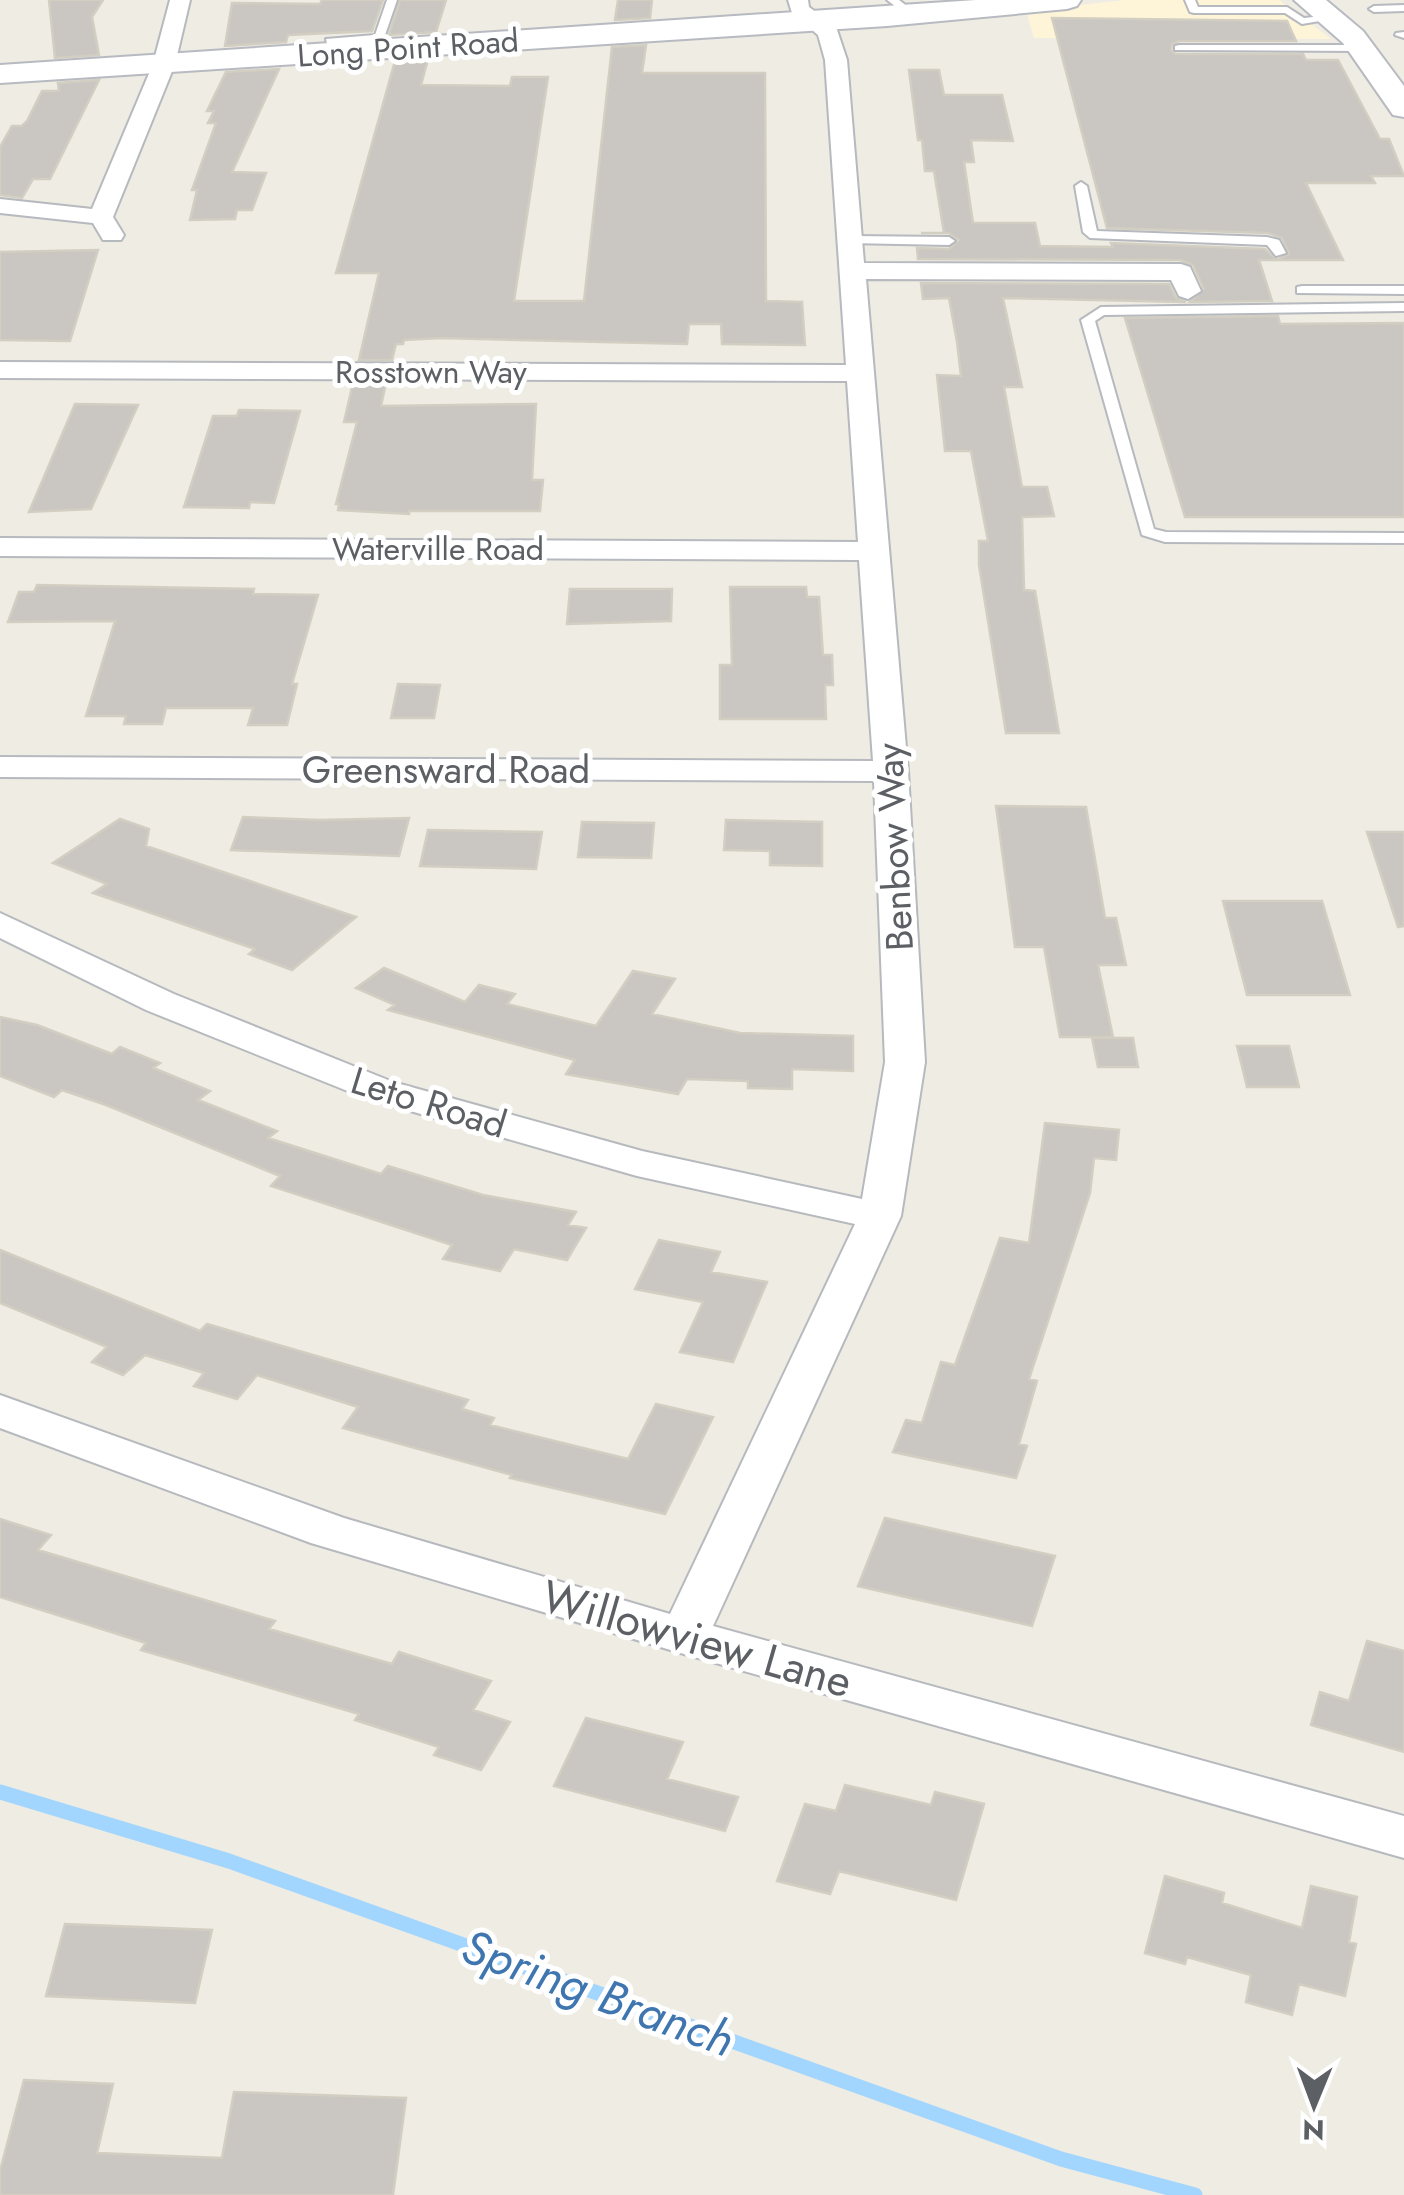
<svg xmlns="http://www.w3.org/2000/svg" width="1404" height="2195" viewBox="0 0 1404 2195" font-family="Jost,sans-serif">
<rect width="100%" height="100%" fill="#eeece3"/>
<!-- commercial -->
<path fill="#fef5d9" d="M1125,0H1279L1331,39L1034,38L1026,11Z"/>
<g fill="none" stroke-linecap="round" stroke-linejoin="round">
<!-- stream -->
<path stroke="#a3d6fe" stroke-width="15" d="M0,1792L229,1861L1061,2159L1195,2195"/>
</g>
<!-- building -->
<path fill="#cac6c1" stroke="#d3cec2" stroke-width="2.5" d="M49,0H103L92,17L99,55L55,58Z
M322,0H383L372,31L288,35L286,42L225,46L232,3L320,4Z
M400,0H446L436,32L389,35Z
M618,0H652L650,18L615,20Z
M1052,18L1287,21L1296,41H1179L1172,44L1171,50L1175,54H1303L1306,60H1338L1380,139H1389L1404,176H1371L1375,183H1306L1343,260H1259L1272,301L1190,302L1204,289L1193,265L1181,260L918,259L917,248L949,249L959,240L949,233H921H944L934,171H925L922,140H918L909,70H939L944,95H1002L1013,141L971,140L974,162H964L973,223H1035L1040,246L1113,247L1111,243L1265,249L1277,260L1289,254L1282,238L1268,233L1107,228Z
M646,45L642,73H765L766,301L802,302L805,345L722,344L721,324H689L687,344L441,338L404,340L403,344H396L392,360H359L379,273H336L395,61L428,59L421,85L510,86L512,77H548L514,301H584L612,47Z
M279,69L232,172L266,173L252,210H237L235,219L190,220L197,190H192L216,123H208L214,111H207L226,72Z
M99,80L50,179H33L22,198L0,195V147L12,126H22L27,121L42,91H59L58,83Z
M98,250L70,341L0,340V252Z
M921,283L1169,284L1176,298L1186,302L1003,298L1022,387H1004L1022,487H1047L1054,516L1022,517L1024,590L1035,591L1059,733H1006L979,565V541H988L971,451H945L937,375L961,376L957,342L949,298L923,299Z
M1278,316L1280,324L1404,323V517H1185L1125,318Z
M353,383H386L381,406L536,404L532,480H543L540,511H409V514L338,510L339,504H336L357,422H344Z
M75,404L138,405L91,509L29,512Z
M239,410L300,411L274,503L250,502L249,508L184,507L213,416H237Z
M37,585L254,589L253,594L318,595L292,684H297L287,725H248L253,708H166L162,724H124L126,716H86L115,621L8,622L19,592H34Z
M730,587H806L807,597H819L823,655H832L833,685H825L826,719H720V665H732Z
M570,589H672L671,621L567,624Z
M398,684L440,685L434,718H391Z
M996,806L1086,807L1105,918H1116L1126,965H1098L1113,1037H1060L1044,947H1015Z
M243,817L320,820L409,818L399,856L231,850Z
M120,819L149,829L146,846L356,917L292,970L249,954L255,949L93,893L107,884L53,863Z
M726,820L822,822V866L770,865V851L724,850Z
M582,822L654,823L651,858L578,857Z
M428,830L542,832L536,869L420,866Z
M1367,832H1404V926L1398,927Z
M1223,901H1322L1350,995H1247Z
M384,968L465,1002L479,985L515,994L507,1004L596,1026L633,971L675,979L652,1014L740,1033L853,1036V1071L792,1069V1089L748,1088V1081L687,1079L678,1094L566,1074L575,1060L388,1010L395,1005L356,988Z
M0,1017L37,1025L112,1054L120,1047L160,1063L153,1068L210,1091L198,1100L277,1131L268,1138L381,1174L388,1166L483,1195L576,1212L568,1225L586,1228L567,1260L514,1249L500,1271L443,1259L452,1245L271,1186L280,1176L106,1105L62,1090L54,1097L0,1076Z
M1092,1038H1133L1138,1067H1098Z
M1237,1046H1289L1299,1087H1247Z
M1045,1123L1119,1130L1116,1160L1094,1158L1090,1193L1029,1379L1037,1381L1019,1444L1027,1446L1016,1478L893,1452L906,1420L922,1423L941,1362L955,1365L1000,1238L1029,1243Z
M659,1240L720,1252L711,1272L767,1282L733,1362L680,1352L703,1302L635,1289Z
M0,1250L200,1331L207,1324L468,1400L462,1409L494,1418L490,1425L628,1459L656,1404L713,1417L665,1514L510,1478L512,1475L343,1428L358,1407L257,1375L237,1399L194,1386L204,1373L145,1355L123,1375L92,1362L107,1347L0,1303Z
M885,1518L1055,1556L1032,1626L858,1586Z
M0,1519L51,1535L38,1550L275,1621L269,1629L392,1664L399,1652L491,1681L473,1710L510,1722L481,1770L434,1755L439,1747L355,1720L359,1714L141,1650L146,1643L0,1597Z
M1367,1641L1404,1651V1752L1311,1725L1320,1692L1349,1701Z
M586,1718L683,1742L667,1779L738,1797L725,1831L554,1786Z
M845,1785L931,1805L935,1792L984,1804L956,1900L839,1871L830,1894L777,1881L805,1804L836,1811Z
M1165,1876L1224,1893L1222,1903L1302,1928L1311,1886L1357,1897L1349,1942L1356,1944L1345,1996L1299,1984L1292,2015L1246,2002L1251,1975L1187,1957L1185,1964L1145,1953Z
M65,1924L212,1930L195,2003L46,1996Z
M24,2080L113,2084L97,2153L222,2158L234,2092L406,2098L393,2195H0V2171Z"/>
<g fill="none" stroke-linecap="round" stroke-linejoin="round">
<defs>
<path id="service" d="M387,0H397L384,38L386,51H378L375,41L336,44L338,52L329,54L326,39L375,35Z
M887,0H899L908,7L899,9Z
M1185,0H1195L1198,7H1287L1304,18L1332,15L1337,18L1302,24L1285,13H1194L1190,12Z
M1404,5V11L1374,12L1369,9L1374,6Z
M1404,32V38L1395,35L1396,33Z
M1179,45H1360L1365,48L1360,51L1175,50V46Z
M1081,182L1087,186L1097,231L1267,237L1279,240L1286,253L1276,256L1267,245L1090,238L1083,232L1075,186Z
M852,236L949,237L955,241L949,245L848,243L846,240Z
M1302,286H1404V294L1297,293V287Z
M1404,303V311L1104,315L1095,321L1154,529L1166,532L1404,533V543L1165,542L1142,535L1081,320L1101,307Z"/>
<path id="minor" d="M170,0H190L175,64L113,217L124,235L121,240H103L93,223L0,213V199L92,209L153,64Z
M788,0H808L809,7L836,27L847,60L864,263L1181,264L1190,267L1201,291L1188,299L1179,296L1171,280L866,279L908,771L925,1062L901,1216L713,1626L1404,1816V1858L684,1654L311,1543L0,1428V1395L344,1518L670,1614L855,1224L637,1176L365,1098L146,1010L0,938V913L174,994L393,1082L642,1151L862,1199L885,1062L874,781L0,777V757L873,761L859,560L0,556V538L858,542L847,381L0,378V362L846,365L825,60L818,35L792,13Z"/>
<path id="secondary" d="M976,0H1081L1077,6L1067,9L887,26L0,83V65Z
M1294,0H1326L1363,31L1404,86V117L1393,115L1343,43Z"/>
</defs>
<!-- service casing -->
<use href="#service" stroke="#b6b9be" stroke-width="4"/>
<!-- minor casing -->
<use href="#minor" stroke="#b6b9be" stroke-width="4"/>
<!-- secondary casing -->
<use href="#secondary" stroke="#b7bac0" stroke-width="4"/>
<!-- service -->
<use href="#service" fill="#fff" fill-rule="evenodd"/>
<!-- minor -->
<use href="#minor" fill="#fff" fill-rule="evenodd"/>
<!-- secondary -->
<use href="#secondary" fill="#fff" fill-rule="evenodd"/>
</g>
<g text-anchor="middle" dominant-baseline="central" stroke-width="10" stroke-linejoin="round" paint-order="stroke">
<!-- far-street labels -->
<g font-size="32" fill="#5c5f64" stroke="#fff">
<text transform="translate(408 48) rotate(-4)">Long Point Road</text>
<text x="431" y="372">Rosstown Way</text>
<text x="438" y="549">Waterville Road</text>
</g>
<!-- street labels -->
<g font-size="38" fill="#5c5f64" stroke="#fff">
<text x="446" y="769">Greensward Road</text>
<text transform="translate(894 847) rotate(-93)">Benbow Way</text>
<text transform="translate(429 1102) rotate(17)">Leto Road</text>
</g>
<!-- near-street labels -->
<g font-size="45" fill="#5c5f64" stroke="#fff">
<text transform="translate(697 1639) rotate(16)">Willowview Lane</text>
</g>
<!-- near-water labels -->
<g font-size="48" font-style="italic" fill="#4076b0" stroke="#fff">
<text transform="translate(598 1993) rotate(20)">Spring Branch</text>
</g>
</g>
<!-- north arrow -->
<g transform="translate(1314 2105) rotate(181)" stroke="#ffffff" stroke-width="8" paint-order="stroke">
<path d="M0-8L18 38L0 25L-18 38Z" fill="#5c5f64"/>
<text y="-15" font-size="28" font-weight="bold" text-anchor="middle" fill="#5c5f64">N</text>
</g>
</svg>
